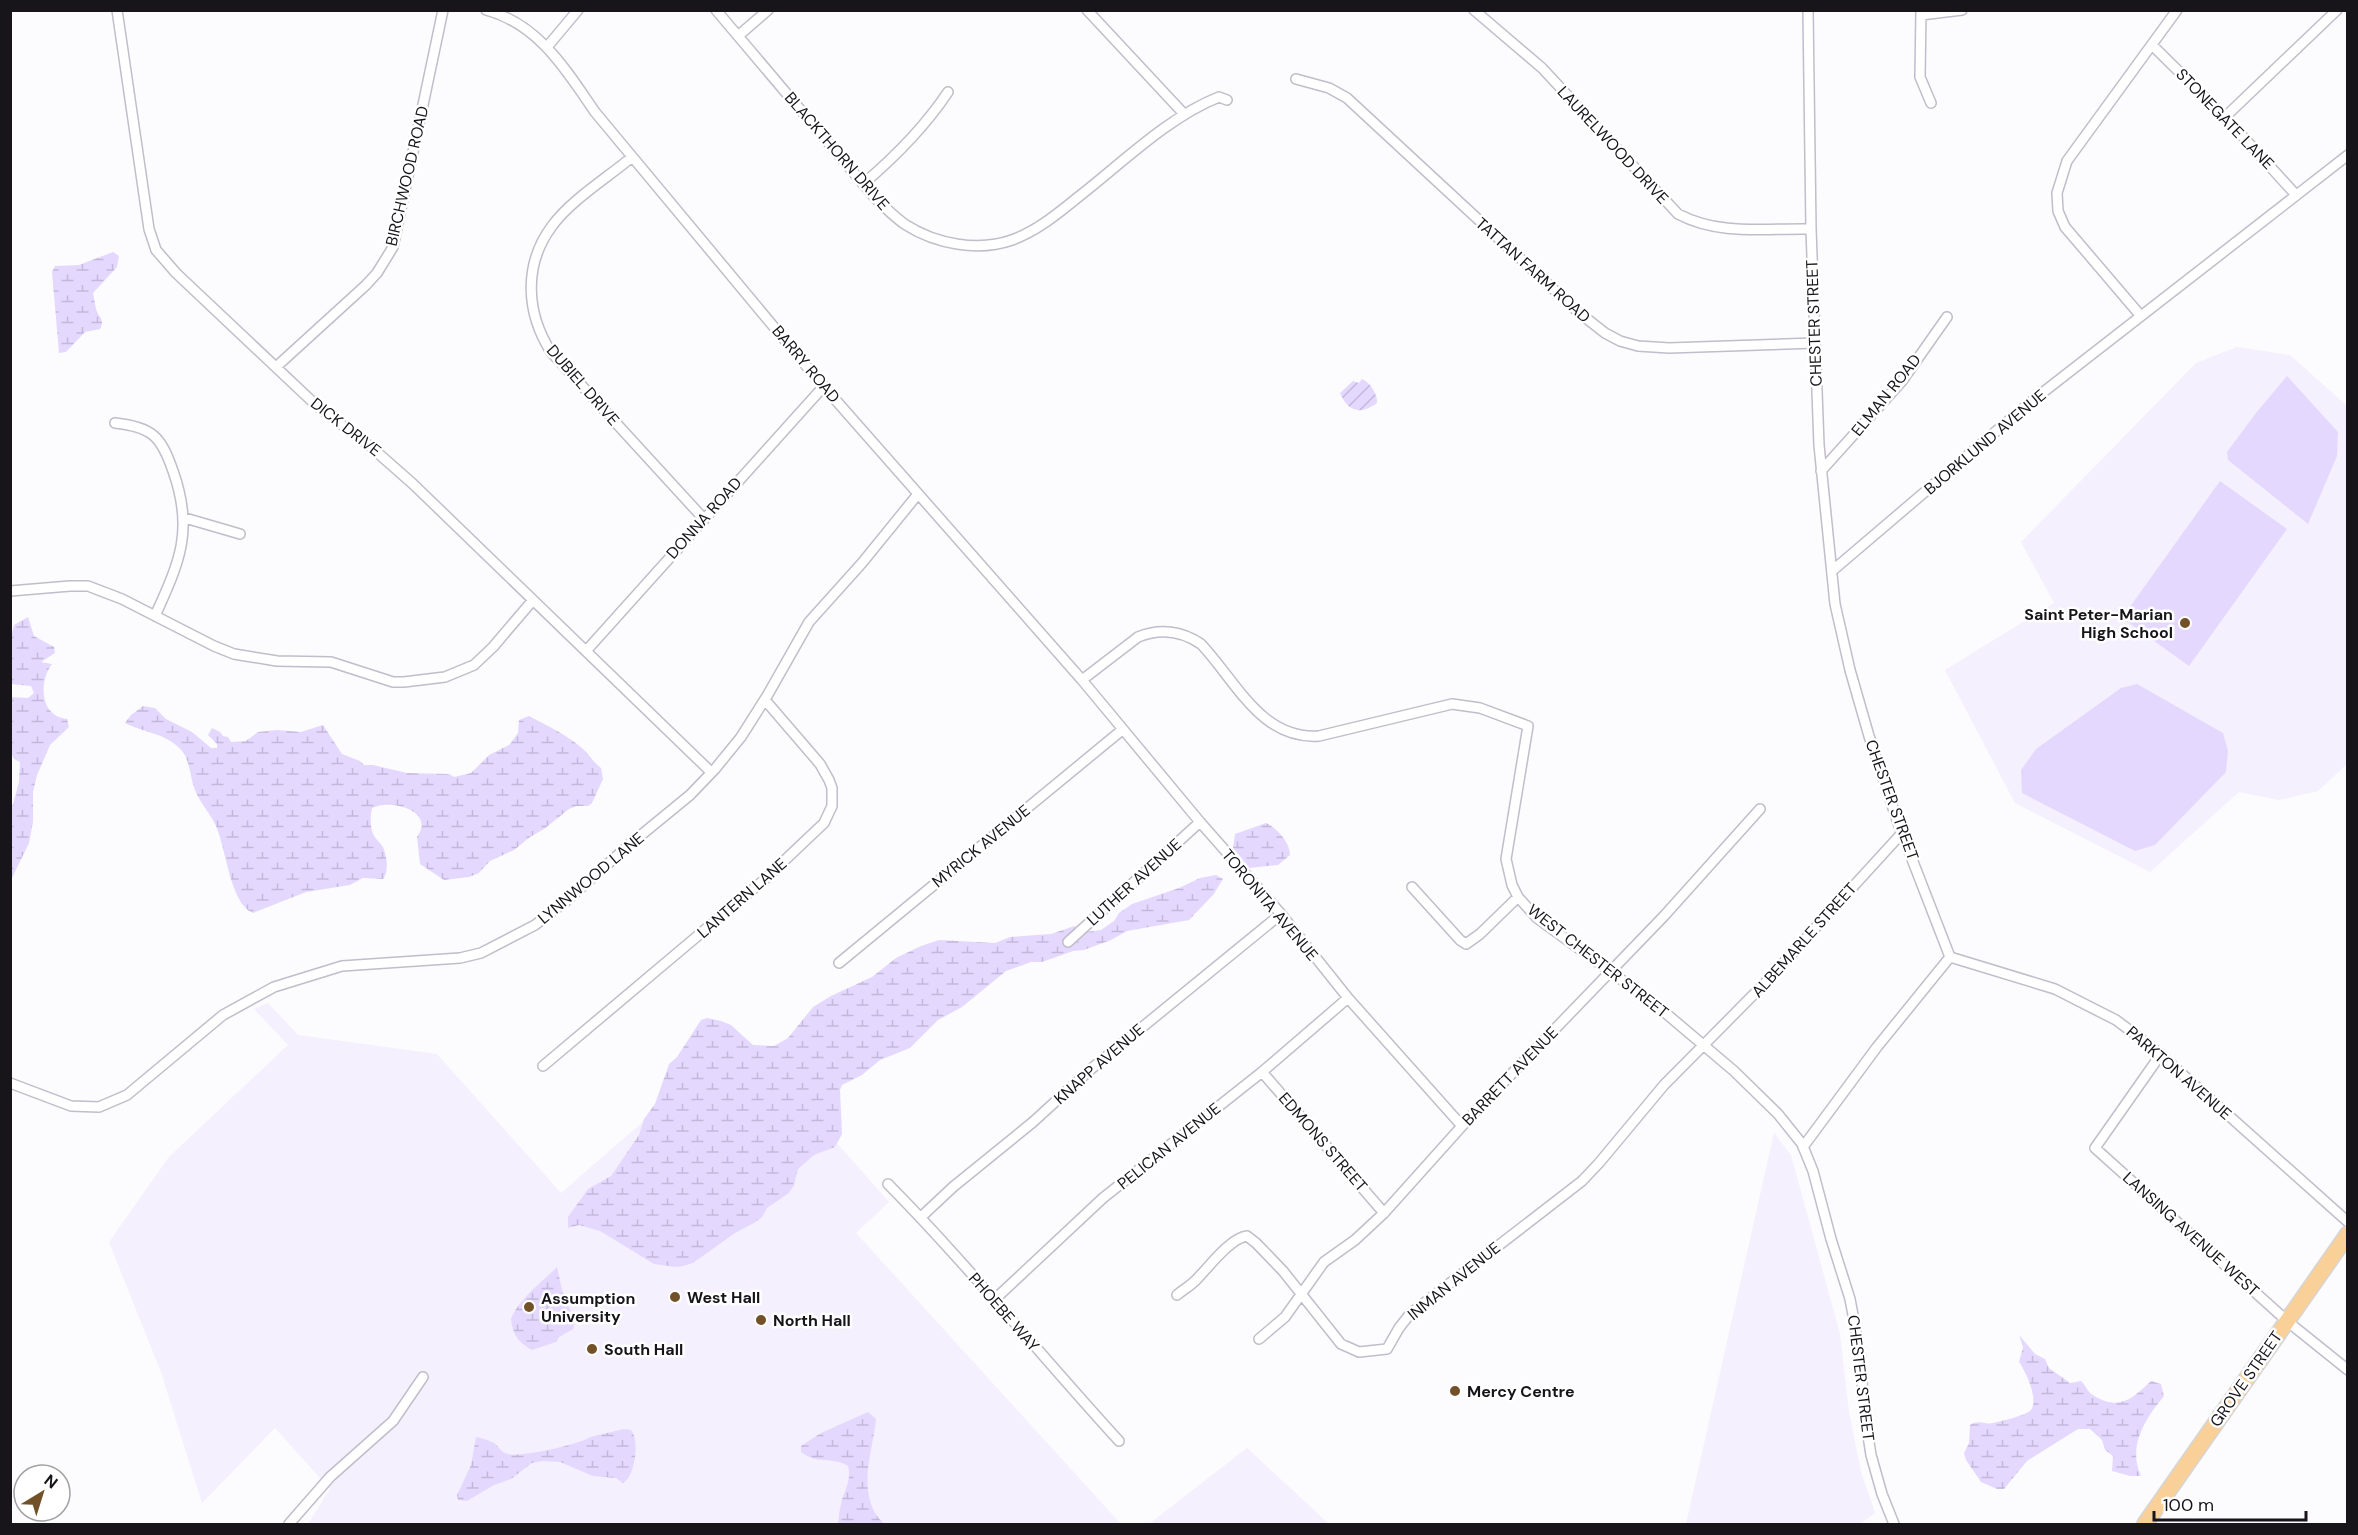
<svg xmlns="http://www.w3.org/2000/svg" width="2358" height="1535" viewBox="0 0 2358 1535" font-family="'DM Sans',sans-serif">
<defs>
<pattern id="wetland-marsh" width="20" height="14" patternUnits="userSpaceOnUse" patternTransform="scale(1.5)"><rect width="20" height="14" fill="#e5d8ff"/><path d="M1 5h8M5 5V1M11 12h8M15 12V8" fill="none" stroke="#c4b8da"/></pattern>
<pattern id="garden-furrows" width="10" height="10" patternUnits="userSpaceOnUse" patternTransform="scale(1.5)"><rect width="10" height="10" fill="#e5d8ff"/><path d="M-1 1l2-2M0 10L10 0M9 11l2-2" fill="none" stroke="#c4b8da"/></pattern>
</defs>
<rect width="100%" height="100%" fill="#fcfbfe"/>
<!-- built -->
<path fill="#f4f0fd" d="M2237,347L2290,355L2347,406V764L2318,791L2279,800L2239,792L2150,872L2015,803L1945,670L2054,603L2021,542L2196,363Z
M268,1003L298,1035L437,1054L561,1193L742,1036L889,1202L856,1233L1121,1524H308L330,1489L275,1428L202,1503L161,1372L109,1242L169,1157L288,1045L254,1009Z
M1774,1133L1791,1155L1840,1334L1849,1412L1861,1472L1875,1513L1860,1524H1686Z
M1247,1448L1329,1524H1149Z"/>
<!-- wetland -->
<path fill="url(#wetland-marsh)" d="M113,252L119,256L117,267L93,293C94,298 95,304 96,309C99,318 105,319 100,329L85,332L66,352L59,353L52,272L55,266L79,265Z
M28,617L34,636L54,647L55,653L41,662L52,664C39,681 39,716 67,719L69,727L50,745L37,775L33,792V822L29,843L11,880V811L19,782L20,762L14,759L11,753V697L28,698L34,693L31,686L11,684V637L14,625Z
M143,706L155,708L166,719L192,732L211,748H217V744L208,735L212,728L220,732L223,736L228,737L231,742L246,741L258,732L277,730L301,732L323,725L342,754L360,761L364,765H373L407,773L449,774L454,777L471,773L489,755L509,745L518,733L519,720L529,716C548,726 565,734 582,748C589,754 593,762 601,768L603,779L592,803L588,806H576L569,809L544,829L530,837L514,850L490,861L479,873L469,877L444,880L420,864L417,837C436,811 391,798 372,808C370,816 370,829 374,836C376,840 381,843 383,847C387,856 389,872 383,879L363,878L350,885L306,892L253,913C230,904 226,848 216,826C210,813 200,803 195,790C190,778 190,760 182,751C167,733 144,733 125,723L131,715Z
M1266,823C1277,828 1290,842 1290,855L1278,865L1249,868L1233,848L1235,834Z
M1216,875L1223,879L1213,895L1189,920L1127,931L1111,940L1084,950L1073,951L1042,962H1031L1006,971L962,1007L938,1020L910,1048L880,1060L862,1075L842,1085L840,1090L842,1134L835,1147L814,1155L798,1169L794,1185L789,1193L767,1208L762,1217L754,1223L735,1233L693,1263L683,1266L676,1267L654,1264L600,1231L579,1225L568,1228V1217L588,1189L611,1176L639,1135L644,1119L655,1104L669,1064L677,1057L701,1020L707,1018L721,1021L731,1025L753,1045L774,1046L788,1038L813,1007L831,996L872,977L896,958L921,946L939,940L995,943L1010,937L1051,934L1074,926L1085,932L1101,930L1114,921L1119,913L1132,904L1179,888L1200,878Z
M557,1267L562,1290L575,1322L573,1329L559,1337L556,1342L532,1350C518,1342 513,1335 511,1319C519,1299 541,1283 557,1267Z
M2019,1335L2035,1354L2045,1359L2049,1368L2070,1383L2081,1381C2086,1385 2087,1392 2093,1395C2119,1412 2133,1398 2151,1381L2161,1384L2164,1396C2146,1418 2127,1446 2141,1476H2130L2112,1471L2113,1456L2105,1450L2102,1440L2090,1429H2078L2027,1461L2004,1489H1997L1981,1482L1966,1460L1964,1453L1969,1443L1970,1425C1979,1419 1984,1425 1993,1423C1999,1422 2026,1415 2030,1411C2040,1401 2026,1372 2019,1362L2023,1347Z
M868,1412L876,1419C873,1450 859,1483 875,1513C878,1518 881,1520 884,1524H838C839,1518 839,1511 841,1504C844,1490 852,1481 848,1466C832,1456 817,1465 801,1452V1446L821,1433Z
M624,1429L631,1430C640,1440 635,1477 623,1483L616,1478L593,1476L560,1462L542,1461L532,1463L511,1479L494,1485L467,1501L458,1500L457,1495L471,1465L476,1437C482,1438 488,1440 494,1443C499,1447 502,1453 508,1454C518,1458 582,1444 590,1437Z"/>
<!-- garden -->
<path fill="url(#garden-furrows)" d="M1362,379C1370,382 1378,395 1377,403C1361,415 1348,412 1340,393L1353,381L1359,383Z"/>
<!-- pitch -->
<path fill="#e5d8ff" d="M2287,376L2338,432L2337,456L2308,524L2228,460L2227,452L2256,413Z
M2220,481L2287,529L2189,666L2122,618Z
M2137,684L2223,733L2228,751L2226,772L2155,845L2135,851L2022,793L2021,770L2036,749L2121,688Z"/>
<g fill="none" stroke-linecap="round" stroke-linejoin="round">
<defs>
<path id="street" d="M117,10L149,229L156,250L176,273L317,406L371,447L413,484L711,772
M486,10C539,24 566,70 595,112L818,380L1082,680L1138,637C1160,628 1182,631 1201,644C1236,681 1261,740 1319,736L1452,704L1480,708L1528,726L1506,859L1512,885L1518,897L1537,918L1656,1005L1734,1071L1778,1114L1802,1144L1813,1171L1831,1239L1850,1299L1860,1352L1864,1410L1871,1455L1882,1494L1894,1524
M716,10L875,198C885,207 895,218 906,225C936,244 978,252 1012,240C1037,231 1057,214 1077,198C1121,164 1168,117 1219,97L1227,100
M1087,10L1184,114
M1474,10L1542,68L1678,214C1720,236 1764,228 1811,229
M1808,10L1811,229L1819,445L1835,604L1850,670L1869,736L1898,823L1950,957
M1921,10L1920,77L1931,103
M1921,15L1962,10
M738,36L768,10
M2152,45L2225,117L2296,195
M547,47L578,10
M1296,79L1329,88L1347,98L1577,311L1605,333L1620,341L1638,346L1669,348L1815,343
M2225,117L2337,10
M632,157C607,178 571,200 552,226C523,265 526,313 551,352L703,518
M863,184C896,156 924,128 948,92
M2140,315L2065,227L2058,211L2057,193L2067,161L2177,10
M276,367L366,285L377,273L393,247L443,10
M115,423C152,427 161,436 173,471C194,530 180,561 155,616
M1821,471L1902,381L1947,317
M185,518L240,534
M1832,571L2028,404L2348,155
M10,591L70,586H88L122,599L214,646L234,654L277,661L331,662L393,682H404L445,677L474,665L493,647L533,600
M586,651L824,386
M1082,680L1200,822L1281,914L1348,998L1462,1126
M1412,887L1460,940L1466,944L1480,934L1518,897
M1068,942L1200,822
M1950,957L2055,989L2116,1020L2152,1047L2348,1222
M839,963L1122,730
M2161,1054L2095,1148L2287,1321L2348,1370
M543,1066L764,880L824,823L832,806V788L829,780L820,764L765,700
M1262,1072L1384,1213
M10,1083L71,1106L99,1107L127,1095L223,1015L274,987L342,966L460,958L481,953L535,925L565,902L629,845L690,795L715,769L741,737L767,696L809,622L862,563L918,494
M1803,1147L1877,1047L1950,957
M888,1184C969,1266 1041,1356 1119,1441
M921,1217L953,1187L1033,1122L1091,1069L1281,914
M1177,1295C1183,1290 1190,1286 1196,1280C1208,1268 1230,1238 1247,1236L1256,1243L1283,1271L1341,1344L1359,1352L1387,1349L1399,1328L1410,1314L1582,1181L1599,1163L1664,1085L1767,981L1902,833
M994,1300L1103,1198L1262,1072L1348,998
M1259,1339L1285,1317L1324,1262L1355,1240L1384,1213L1471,1116L1664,916L1760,809
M289,1524L330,1477L393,1421L423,1377"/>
<path id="primary" d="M2145,1524L2348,1234"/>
</defs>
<!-- street casing -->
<use href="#street" stroke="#c1bdca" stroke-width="12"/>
<!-- primary casing -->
<use href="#primary" stroke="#d5d5d6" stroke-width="18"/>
<!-- street -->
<use href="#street" stroke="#fff" stroke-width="9"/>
<!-- primary -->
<use href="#primary" stroke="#fad099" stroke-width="15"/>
</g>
<!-- markers -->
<g fill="#725128" stroke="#fff" stroke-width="2">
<circle cx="2185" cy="623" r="6"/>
<circle cx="675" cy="1297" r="6"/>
<circle cx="529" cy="1307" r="6"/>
<circle cx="761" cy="1320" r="6"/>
<circle cx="592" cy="1349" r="6"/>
<circle cx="1455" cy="1391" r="6"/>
</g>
<g text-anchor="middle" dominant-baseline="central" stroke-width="5" stroke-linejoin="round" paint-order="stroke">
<!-- street labels -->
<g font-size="16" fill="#17151a" stroke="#fff">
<text transform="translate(2225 119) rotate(46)">STONEGATE LANE</text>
<text transform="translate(1613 145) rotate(47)">LAURELWOOD DRIVE</text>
<text transform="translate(837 151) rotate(49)">BLACKTHORN DRIVE</text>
<text transform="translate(407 176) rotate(-77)">BIRCHWOOD ROAD</text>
<text transform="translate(1533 270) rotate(42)">TATTAN FARM ROAD</text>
<text transform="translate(1814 323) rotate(-92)">CHESTER STREET</text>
<text transform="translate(806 364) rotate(50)">BARRY ROAD</text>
<text transform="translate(583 385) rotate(49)">DUBIEL DRIVE</text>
<text transform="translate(1886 395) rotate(-51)">ELMAN ROAD</text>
<text transform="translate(346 427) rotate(38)">DICK DRIVE</text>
<text transform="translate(1985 442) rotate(-40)">BJORKLUND AVENUE</text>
<text transform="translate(704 518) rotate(-48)">DONNA ROAD</text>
<text transform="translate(1892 800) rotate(70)">CHESTER STREET</text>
<text transform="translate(981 846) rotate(-39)">MYRICK AVENUE</text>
<text transform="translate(591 878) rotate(-40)">LYNNWOOD LANE</text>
<text transform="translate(1134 882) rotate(-42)">LUTHER AVENUE</text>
<text transform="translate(742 898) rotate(-41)">LANTERN LANE</text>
<text transform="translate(1270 905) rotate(50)">TORONITA AVENUE</text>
<text transform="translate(1804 940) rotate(-48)">ALBEMARLE STREET</text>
<text transform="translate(1598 961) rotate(38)">WEST CHESTER STREET</text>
<text transform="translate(1099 1064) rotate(-41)">KNAPP AVENUE</text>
<text transform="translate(2179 1073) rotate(41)">PARKTON AVENUE</text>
<text transform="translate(1510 1076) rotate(-46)">BARRETT AVENUE</text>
<text transform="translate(1323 1142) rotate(49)">EDMONS STREET</text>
<text transform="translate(1169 1146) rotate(-39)">PELICAN AVENUE</text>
<text transform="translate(2191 1234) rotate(42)">LANSING AVENUE WEST</text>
<text transform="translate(1454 1281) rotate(-39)">INMAN AVENUE</text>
<text transform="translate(1004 1312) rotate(49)">PHOEBE WAY</text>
<text transform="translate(1861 1378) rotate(83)">CHESTER STREET</text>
<text transform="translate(2246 1379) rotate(-55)">GROVE STREET</text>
</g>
<!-- poi labels -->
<g font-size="16" font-weight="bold" fill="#17151a" stroke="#fff" text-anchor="start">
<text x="2173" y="614" text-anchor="end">Saint Peter-Marian<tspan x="2173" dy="18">High School</tspan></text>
<text x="687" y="1297">West Hall</text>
<text x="541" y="1298">Assumption<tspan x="541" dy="18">University</tspan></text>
<text x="773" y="1320">North Hall</text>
<text x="604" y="1349">South Hall</text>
<text x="1467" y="1391">Mercy Centre</text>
</g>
</g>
<!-- border -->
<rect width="2358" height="1535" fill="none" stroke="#17151a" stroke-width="24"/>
<!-- north arrow -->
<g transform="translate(42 1493) rotate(38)"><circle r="28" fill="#ffffff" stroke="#a2a1a3" stroke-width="1.5"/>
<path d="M0-4.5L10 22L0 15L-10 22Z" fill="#725128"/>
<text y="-9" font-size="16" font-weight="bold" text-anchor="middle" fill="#17151a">N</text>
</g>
<!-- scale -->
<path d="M2154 1511v9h152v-9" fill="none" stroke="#17151a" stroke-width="3"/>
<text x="2163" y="1511" font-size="18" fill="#17151a" stroke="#ffffff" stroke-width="4.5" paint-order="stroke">100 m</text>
</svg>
